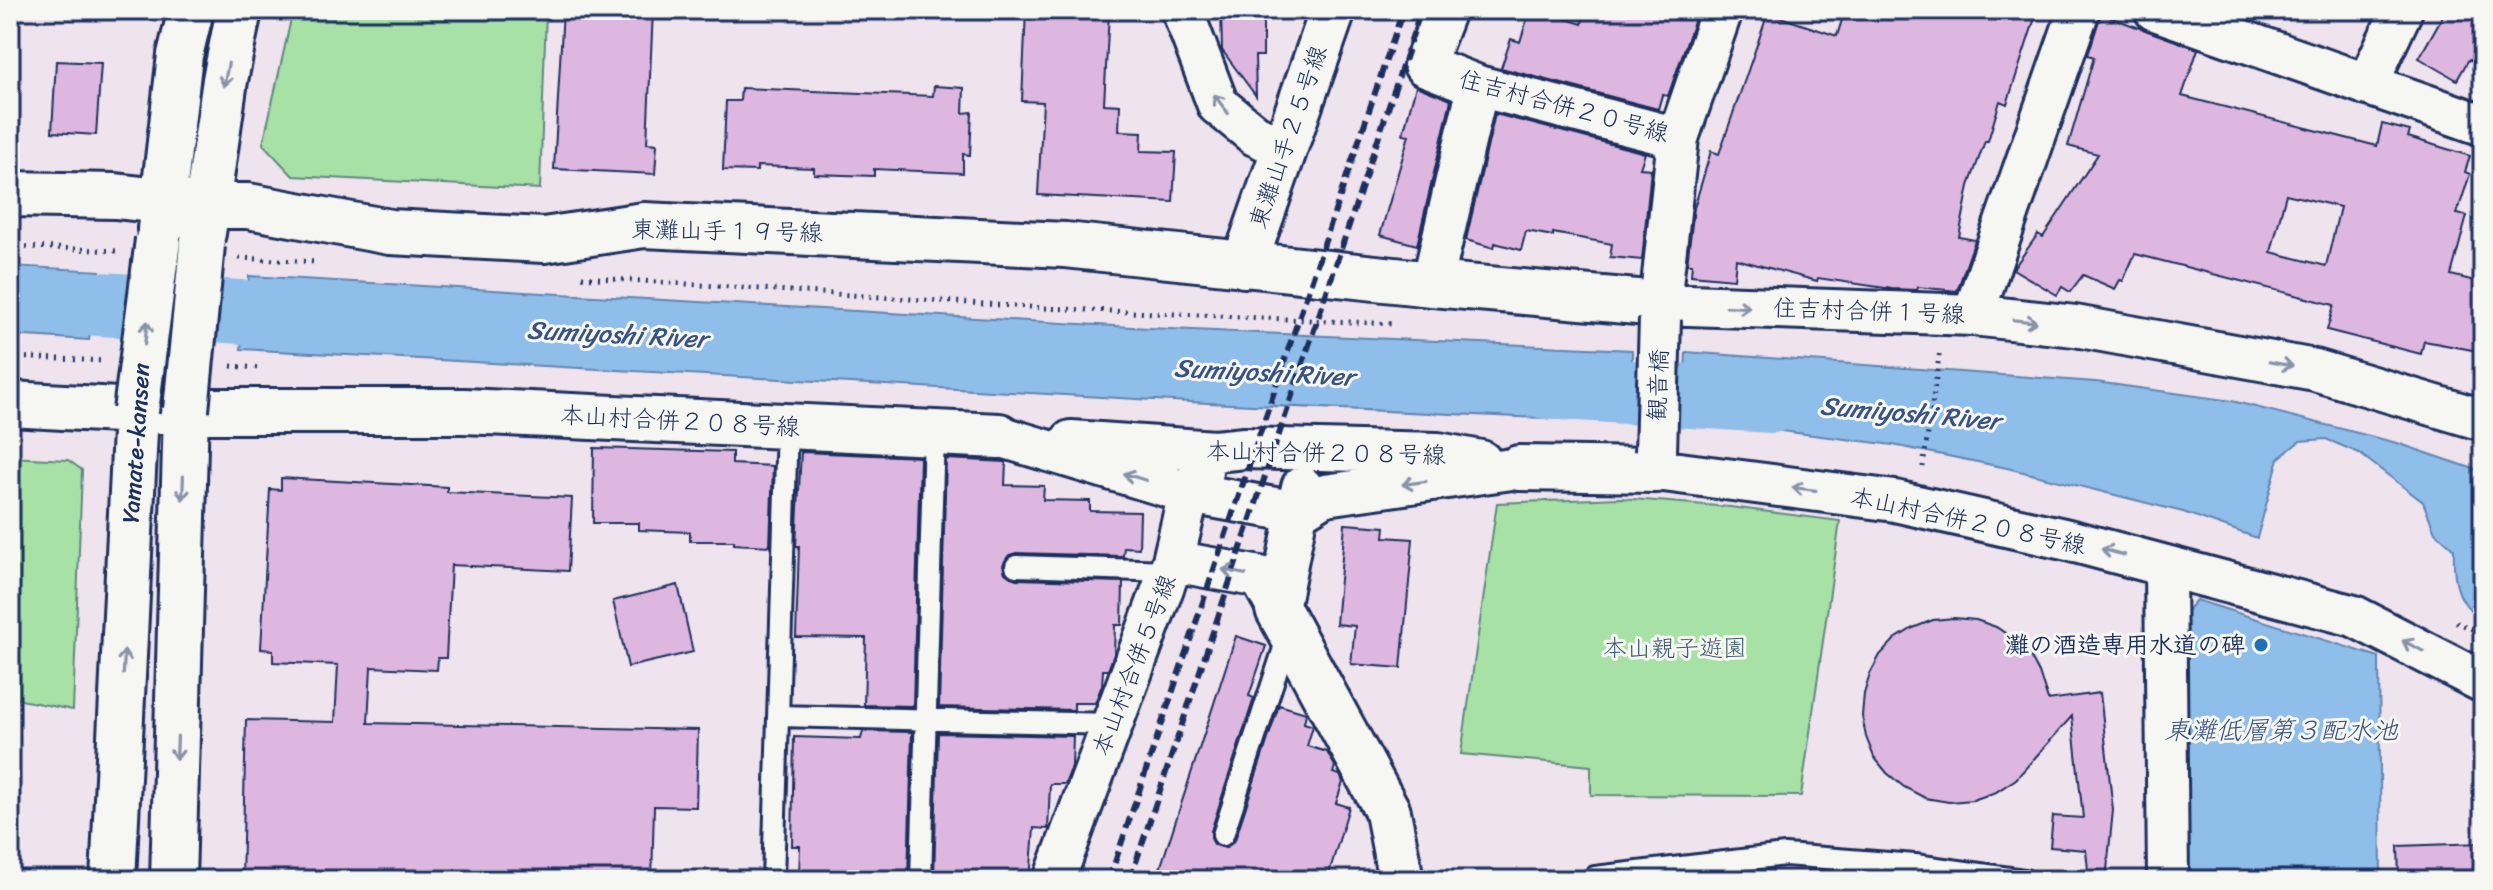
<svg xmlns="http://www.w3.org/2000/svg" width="2493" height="890" viewBox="0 0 2493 890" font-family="Sriracha,'Klee One',sans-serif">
<rect width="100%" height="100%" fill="#efe3ed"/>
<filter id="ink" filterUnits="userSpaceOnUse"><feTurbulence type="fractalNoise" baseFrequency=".0125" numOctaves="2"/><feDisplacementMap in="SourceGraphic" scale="16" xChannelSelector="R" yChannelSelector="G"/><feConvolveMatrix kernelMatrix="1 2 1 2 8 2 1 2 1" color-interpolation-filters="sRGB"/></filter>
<g filter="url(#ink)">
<!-- green -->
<path fill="#a7e1a6" stroke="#618882" stroke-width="2" d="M293,10H546L540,189L293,176L263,144Z
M10,457L68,460L82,470L73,710L10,698Z
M1620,498L1730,507L1840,521L1801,796L1591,795V766L1461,754L1497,503Z"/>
<!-- water -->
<path fill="#8ebee9" stroke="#6085b1" stroke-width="2" d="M10,266L100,271L89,340L10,335Z
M249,276L1149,328L1632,350V422L1208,403L241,349Z
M1686,352L2096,382L2232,401L2397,443L2483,472V618C2455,605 2453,576 2454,549L2435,532L2423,502L2359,453L2326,439L2300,441L2279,458L2257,538L2183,512L2007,468L1893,445L1741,426L1682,424Z
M2196,600L2379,657L2381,880H2195L2188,872L2179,620Z"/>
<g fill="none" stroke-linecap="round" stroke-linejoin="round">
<!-- river -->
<path stroke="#8ebee9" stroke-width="64" d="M10,299L331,317
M1546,387L1772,401"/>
</g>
<!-- building -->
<path fill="#deb7e0" stroke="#1b2f5e" stroke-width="2" fill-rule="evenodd" d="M563,10H653L647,143L657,144L655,174L554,169Z
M1026,10L1109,12L1104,104L1120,105L1119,131L1142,132L1141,151L1176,152L1173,202L1038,195L1043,102L1022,101Z
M1221,10H1263V56H1255L1256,96L1222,50Z
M1530,10H1537L1582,24L1584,10H1698L1668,96L1662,95L1658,109L1501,68L1511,39L1520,42Z
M1845,10H2035L2033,18H2035L2007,104L2000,101L1988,141H1985L1969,186L1959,237L1975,240L1957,291L1918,287L1917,290L1892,289L1818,278L1817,281L1736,259L1734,279L1691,275L1692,264H1687L1694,208L1711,151L1719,154L1768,13L1837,36Z
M2446,10H2483V67L2469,59L2457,80L2419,58Z
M2101,14L2198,49L2182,96L2377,146L2382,124L2410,131L2408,137L2470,156L2465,172L2470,174L2457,214L2467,216L2451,275L2483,283V352L2424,341L2421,354L2327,330L2334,305L2135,254L2123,281L2120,280L2115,289L2083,275L2070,292L2062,287L2057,295L2013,269L2038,234L2043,237L2098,154L2068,146L2094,57L2088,55ZM2286,194L2340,207L2326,266L2271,252Z
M56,61L101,63L96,135L52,132Z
M934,86L964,88L963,113L972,112L970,155L963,154V173L874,169V176L814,174V168L757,166V171L723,170L726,101H740L741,88L933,96Z
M1416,86L1451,100L1417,245L1380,235L1409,135L1403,134Z
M1495,114L1645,153L1640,168L1651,169L1642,260L1610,257L1612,244L1553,233V236L1526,231L1521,250L1495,243L1494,248L1466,240Z
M594,448L732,452V464L773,466L770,546L734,544V541H690V532L639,530V523H593Z
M801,452L920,457L913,706L864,705L866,638L796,637L799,546H796Z
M946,459L1006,462L1005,485L1044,486L1043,500L1090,501V511L1140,512L1139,548L1124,547L1123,556L1016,553L1009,555L1003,565L1005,573L1016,579L1123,582L1122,625H1115L1114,654L1108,670H1103L1102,685L1095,703H1074V710L939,707Z
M281,478L447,487V492L572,498L568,571L451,565L446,658H438L437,670L371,667L368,723L698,730L696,807L654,806L652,880H242L246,720L335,722L338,665L273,662V650L261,649L270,489L281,490Z
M1345,524L1385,527L1384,537L1413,539L1401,668L1351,664L1355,626L1336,624Z
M678,585L693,652L628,667L613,601Z
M1954,618L1976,620L1996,627L2014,639L2029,654L2039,673L2048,700L2100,693L2113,810L2106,880H2089L2086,850L2050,847L2053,816L2083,818L2072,716L2016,779L1996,792L1973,800L1949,802L1925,798L1904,787L1887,773L1874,757L1866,737L1862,716L1864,694L1870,674L1880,655L1895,639L1913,628L1933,620Z
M1236,636L1266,646L1249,696L1254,698L1211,831V838L1214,844L1225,848L1235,840L1279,705L1306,713L1304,723L1313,726L1307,746L1327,752L1335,766L1333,773L1340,775L1343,782L1336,803L1349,807L1327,880H1173L1158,875Z
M863,731L912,732L908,880H799L800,846H792L794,737L861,739Z
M938,733L1073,736L1072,766L1065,784H1050L1048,829L1034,828L1030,880H934Z
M2483,843V880H2399L2398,846Z"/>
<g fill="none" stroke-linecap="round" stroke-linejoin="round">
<defs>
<path id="lane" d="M1016,566L1169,571
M778,716L1111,724
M1223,835L1289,633
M773,880L787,426
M921,880L934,433
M1591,880L1595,877L1785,855L1915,865L2024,880"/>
<path id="street" d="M1182,10L1218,105L1255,135L1283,148
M1445,10L1424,65L1478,86L1678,138L1722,10
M2155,10L2483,125
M2367,85L2402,10
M1432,284L1478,86
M1660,304L1973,315L2075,326L2315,370L2483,420
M1973,315L2079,10
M1660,319V304L1678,138
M999,436L1189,493L1297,512L1325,495L1519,468
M1071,441L1215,451L1245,448L1438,453L1481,461
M1656,452V470L1895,501L2068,540L2354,616L2483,682
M1173,561L1260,577L1278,609
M2165,566L2168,880
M1278,609L1302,487
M1054,880L1173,561L1189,493L1202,472"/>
<path id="secondary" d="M10,194L115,196L206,206H248L390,232L544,240L644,225L1065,245L1432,284L1660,304
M160,229L180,55L191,10
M203,233L225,80L239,10
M1244,265L1333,10
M10,404L136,411H464L999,436
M1519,468L1656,470
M1278,609L1388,812L1401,880
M113,880L136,411
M173,880L186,410"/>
</defs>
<!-- lane casing -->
<use href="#lane" stroke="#1b2f5e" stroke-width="26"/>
<!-- street casing -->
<use href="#street" stroke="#1b2f5e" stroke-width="46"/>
<!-- secondary casing -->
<use href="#secondary" stroke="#1b2f5e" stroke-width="50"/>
<!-- path -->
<path stroke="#1b2f5e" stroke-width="5" stroke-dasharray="2 6" stroke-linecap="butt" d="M10,246L117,251
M239,258L317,262
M582,277L1044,308L1395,324
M10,357L105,361
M231,366L261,368
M1923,467L1940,350
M2456,622L2483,634"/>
<!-- lane -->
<use href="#lane" stroke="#f6f6f2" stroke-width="20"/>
<!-- street -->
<use href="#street" stroke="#f6f6f2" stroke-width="40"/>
<!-- secondary -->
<use href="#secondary" stroke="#f6f6f2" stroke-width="44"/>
<!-- rail -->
<path stroke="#1b2f5e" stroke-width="6" stroke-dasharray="12 6" stroke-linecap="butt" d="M1109,880L1403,10
M1130,880L1421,10"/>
<defs>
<path id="street-bridge" d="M1656,452L1660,319"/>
<path id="secondary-bridge" d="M186,410L202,245
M136,411L158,240"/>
</defs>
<!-- street-bridge casing -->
<use href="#street-bridge" stroke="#1b2f5e" stroke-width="46" stroke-linecap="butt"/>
<!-- secondary-bridge casing -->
<use href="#secondary-bridge" stroke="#1b2f5e" stroke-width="50" stroke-linecap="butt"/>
<!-- street-bridge -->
<use href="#street-bridge" stroke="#f6f6f2" stroke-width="40"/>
<!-- secondary-bridge -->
<use href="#secondary-bridge" stroke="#f6f6f2" stroke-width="44"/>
</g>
<!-- one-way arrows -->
<defs><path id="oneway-shaft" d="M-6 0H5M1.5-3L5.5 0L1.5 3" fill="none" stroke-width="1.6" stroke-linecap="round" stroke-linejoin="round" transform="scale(2)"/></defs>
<g stroke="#8892a8">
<use href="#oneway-shaft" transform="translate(226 75) rotate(101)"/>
<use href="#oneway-shaft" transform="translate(1221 104) rotate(-127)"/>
<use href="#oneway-shaft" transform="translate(1738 307) rotate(2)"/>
<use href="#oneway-shaft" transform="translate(2025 321) rotate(6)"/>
<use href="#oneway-shaft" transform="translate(146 333) rotate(-83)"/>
<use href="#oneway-shaft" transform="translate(2281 364) rotate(10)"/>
<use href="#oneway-shaft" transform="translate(1135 477) rotate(-163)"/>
<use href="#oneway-shaft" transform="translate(1414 483) rotate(172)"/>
<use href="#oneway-shaft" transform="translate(183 488) rotate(92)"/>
<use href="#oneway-shaft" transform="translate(1804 489) rotate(-173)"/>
<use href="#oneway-shaft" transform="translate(2113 552) rotate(-165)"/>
<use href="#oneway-shaft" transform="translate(1234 572) rotate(-168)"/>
<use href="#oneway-shaft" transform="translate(2413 646) rotate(-153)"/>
<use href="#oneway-shaft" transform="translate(124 662) rotate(-87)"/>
<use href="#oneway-shaft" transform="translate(177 748) rotate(92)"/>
</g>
</g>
<!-- markers -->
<circle fill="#1f6fb2" stroke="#f6f6f2" stroke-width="3" cx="2261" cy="645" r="8"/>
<g text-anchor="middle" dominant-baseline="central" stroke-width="6" stroke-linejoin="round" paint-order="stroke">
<!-- street labels -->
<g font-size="24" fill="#1b2f5e" stroke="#f6f6f2">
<text transform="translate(1564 106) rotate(15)">住吉村合併２０号線</text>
<text transform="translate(1288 137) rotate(-71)">東灘山手２５号線</text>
<text transform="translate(727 231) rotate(1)">東灘山手１９号線</text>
<text transform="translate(1869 311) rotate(2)">住吉村合併１号線</text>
<text transform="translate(1658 385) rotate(-88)">観音橋</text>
<text transform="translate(680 421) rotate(3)">本山村合併２０８号線</text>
<text transform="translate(136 443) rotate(-86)">Yamate-kansen</text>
<text transform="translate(1326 453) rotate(1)">本山村合併２０８号線</text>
<text transform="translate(1968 521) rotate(12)">本山村合併２０８号線</text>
<text transform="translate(1134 665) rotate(-69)">本山村合併５号線</text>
</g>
<!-- poi labels -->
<g font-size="24" font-weight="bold" fill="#1b2f5e" stroke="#f6f6f2" text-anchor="end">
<text x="2245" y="645">灘の酒造専用水道の碑</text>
</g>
<!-- park labels -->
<g font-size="24" fill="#3e5c70" stroke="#f6f6f2">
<text x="1675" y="648">本山親子遊園</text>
</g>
<!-- water labels -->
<g font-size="26" font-style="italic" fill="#385381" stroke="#f6f6f2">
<text transform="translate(617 334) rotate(3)">Sumiyoshi River</text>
<text transform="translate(1264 372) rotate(3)">Sumiyoshi River</text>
<text transform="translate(1910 413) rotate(5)">Sumiyoshi River</text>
<text x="2281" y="730">東灘低層第３配水池</text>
</g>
</g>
<!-- margin -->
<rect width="2493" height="890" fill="none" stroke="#f6f6f2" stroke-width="40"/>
<rect x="20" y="20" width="2453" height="850" fill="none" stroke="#1b2f5e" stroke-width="3" filter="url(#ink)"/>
</svg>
